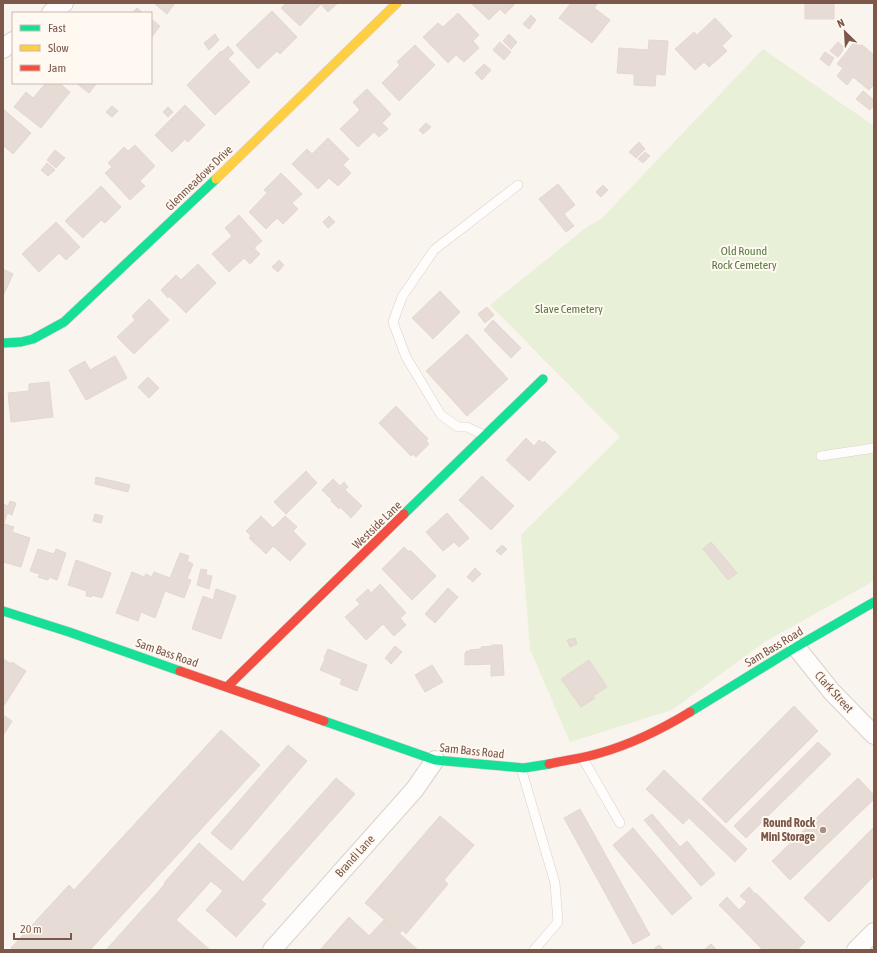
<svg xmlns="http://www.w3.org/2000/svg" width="877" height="953" viewBox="0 0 877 953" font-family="'Asap Condensed',sans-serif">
<rect width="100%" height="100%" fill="#faf4ee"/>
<!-- green -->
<path fill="#e8f0d8" d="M763,49L874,126V581L766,641L672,710L570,742L530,649L521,535L620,437L490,305L588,226L601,219Z"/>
<!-- building -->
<path fill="#e7dcd5" stroke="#e3d7d0" d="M154,3H175L167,14Z
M286,3H338L328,12L321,4L300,26L281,8Z
M471,3H516L505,14L500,9L489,20Z
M571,3H598L594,8L610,20L592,43L559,18Z
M805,3H834V19H805Z
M137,8L143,13H132Z
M272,11L297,37L280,54L277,51L258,69L236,45Z
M458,13L479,35L473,41L479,48L464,62L456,55L448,63L423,37L438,23L443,27Z
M531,15L536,20L529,29L523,24Z
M715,18L732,36L722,46L727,51L709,67L704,62L695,70L675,49L694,32L697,35Z
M151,19L160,26L151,38Z
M215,34L219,40L209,50L204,43Z
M509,34L517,42L511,49L503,41Z
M649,40L668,41L665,75L656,74L655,86L634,85V74L617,73L619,48L648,50Z
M856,40L873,54L874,52V85L869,90L853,77L847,85L837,76L843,68L837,64Z
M500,42L511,52L504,60L493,50Z
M838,42L845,48L838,57L830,51Z
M415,45L435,65L399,101L382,83L400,65L397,62Z
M228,46L234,53L228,59L250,82L215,115L187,85L221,51L222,52Z
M825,52L834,58L829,66L820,59Z
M484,64L491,70L482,80L475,73Z
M46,83H59L70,92L41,128L14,107L26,92L33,98Z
M76,83H97L89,93Z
M367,89L391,114L382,123L388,129L379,137L374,132L358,147L340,129L360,110L353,102Z
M863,91L874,100V105L870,110L856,99Z
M185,105L205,125L188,142L185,139L172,152L155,135Z
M112,106L118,111L112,117L106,112Z
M168,107L173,112L168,117L163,112Z
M3,109L31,133L13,154L4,146L3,148Z
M426,123L431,127L423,134L419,130Z
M328,138L349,159L343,165L351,173L338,186L329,178L318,189L292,164L307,149L312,154Z
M639,142L645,149L636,158L629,152Z
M135,145L155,166L140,181L145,186L130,200L105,173L112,167L108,163L124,147L128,151Z
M55,150L65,158L56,168L47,160Z
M645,152L650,156L643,163L638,159Z
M47,163L55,170L48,176L41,170Z
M281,173L302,194L292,203L298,209L283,224L277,218L266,229L249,212L267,193L264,190Z
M558,184L575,205L564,214L574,226L566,232L539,199Z
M603,185L608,190L601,197L596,192Z
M101,186L121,207L105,223L101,220L83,238L65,221Z
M239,215L262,241L254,248L260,254L250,264L244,258L229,272L212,254L232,236L225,228Z
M329,216L335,222L328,228L323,222Z
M56,222L80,247L66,260L59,253L39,272L22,254Z
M279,260L284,265L278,272L272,267Z
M198,264L216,283L186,313L169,296L168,298L161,290L176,275L181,280Z
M3,269L13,274L3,296Z
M440,291L460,312L433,339L412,318Z
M149,299L169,320L134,354L117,337L135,320L132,316Z
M487,307L494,315L485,323L478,314Z
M493,320L521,348L511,358L484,330Z
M467,334L508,379L467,416L426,371Z
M115,356L127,378L86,400L69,370L85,361L90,370Z
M148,377L159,388L149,398L138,387Z
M49,382L53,417L11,422L8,393L29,391V384Z
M396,406L428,439L426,441L429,444L416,457L413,454L411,456L379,423Z
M526,438L534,446L539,440L543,443L544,441L556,452L529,481L506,460Z
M306,471L317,483L286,514L274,502Z
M482,476L514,506L491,530L459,500Z
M96,477L130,485L128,492L95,484Z
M333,479L340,486L344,482L348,487L345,490L362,506L351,518L340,507L339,509L331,501L332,500L322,490Z
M10,501L16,503L12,515L7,513L4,524L14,527L12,532L30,538L21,567L3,562V504L8,506Z
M447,513L469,538L459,547L454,542L443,551L426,532Z
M95,514L103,516L101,523L93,521Z
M261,516L273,528L285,516L297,527L293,531L306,544L290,561L273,546L266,554L249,538L251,536L246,531Z
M711,542L737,573L728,580L703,549Z
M502,545L507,549L501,555L496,551Z
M404,547L409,552L410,550L436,576L412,600L382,569Z
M38,549L54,554L56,549L66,553L57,580L49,577L48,580L44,579L38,577L40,574L30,571Z
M180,553L189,556L187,561L193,564L187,579L191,580L184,598L165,591L155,618L141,612L138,621L116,613L132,572L144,577L146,574L152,577L154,572L170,578Z
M76,560L111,573L102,598L92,595V597L86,596L87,591L68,585Z
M475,568L481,574L473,582L467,577Z
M201,569L207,570L206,575L212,576L209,589L197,585Z
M380,584L406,613L400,618L406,625L394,636L383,624L366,640L345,617L360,604L356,600L368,589L371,593Z
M448,588L458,597L435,623L425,614Z
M216,589L236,596L221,639L192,629L203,596L213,600Z
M575,638L577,644L570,647L567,640Z
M492,645H502L504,675L491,676V664L465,665V653H466V651H470V650L481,649V647L492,646Z
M395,646L402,652L391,664L385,658Z
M328,649L367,665L357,691L340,684L342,679L320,670L325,659L324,658Z
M3,659L11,664L12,662L26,671L3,707Z
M589,660L607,687L593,696L595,698L581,707L561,679Z
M432,665L443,682L425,692L415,675Z
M794,706L818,731L726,823L702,799Z
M3,715L12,721L4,734L3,733Z
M221,730L260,765L90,950H13L11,948L69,885L74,890Z
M818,742L831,754L746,838L734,826Z
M288,745L307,761L231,850L211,833Z
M664,770L747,849L735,862L689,818L683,824L646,789Z
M336,778L355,794L261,900L266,904L236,937L206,910L223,891L211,881L176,920L210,950H106L165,884L164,883L199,843L243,882Z
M858,778L874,795V799L790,880L772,861Z
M580,809L650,935L633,944L564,818Z
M652,814L680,847L687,841L715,874L701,886L644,820Z
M440,816L474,845L444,880L448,884L406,934L402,930L400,933L365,903Z
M874,827V876L829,922L804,898Z
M633,828L692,898L672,915L613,845Z
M749,887L755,894L756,893L805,942L797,950H763L719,905L727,897L739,910L747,902L740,896Z
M349,917L369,936L384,920L418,950H320Z
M711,944L717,950H704Z
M659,945L664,950H653Z"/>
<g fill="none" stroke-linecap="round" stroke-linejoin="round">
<defs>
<path id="lane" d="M484,435L467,427H458L441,415L406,357L393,322L402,297L434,250L518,185
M821,456L874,448
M582,757L620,823
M521,768L555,883L558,922L534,950"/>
<path id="street" d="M51,13L64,3
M3,49L13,41
M796,647L832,692L874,735
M272,950L415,789L435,760
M856,950L874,932"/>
<path id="fast" d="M3,343L21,342L33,339L64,322L216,179
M404,514L543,379
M3,611L69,632L180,671
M690,712L796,647L874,602
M324,721L435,760L524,768L549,764"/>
<path id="slow" d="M216,179L397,3"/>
<path id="jam" d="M180,671L324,721
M227,687L404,514
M549,764C566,760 584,758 600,753C632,744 662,729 690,712"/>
</defs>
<!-- lane casing -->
<use href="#lane" stroke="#d9d1cc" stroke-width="10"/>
<!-- street casing -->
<use href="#street" stroke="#d9d1cc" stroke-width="20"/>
<!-- fast casing -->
<use href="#fast" stroke="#d9cfca" stroke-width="10"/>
<!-- slow casing -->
<use href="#slow" stroke="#d9cfca" stroke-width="10"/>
<!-- jam casing -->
<use href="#jam" stroke="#d9cfca" stroke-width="10"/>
<!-- lane -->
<use href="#lane" stroke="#fefdfc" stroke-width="9"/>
<!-- street -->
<use href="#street" stroke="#fefdfc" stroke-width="18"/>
<!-- fast -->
<use href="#fast" stroke="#16e098" stroke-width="9"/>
<!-- slow -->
<use href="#slow" stroke="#ffcf43" stroke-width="9"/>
<!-- jam -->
<use href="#jam" stroke="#f24e42" stroke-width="9"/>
</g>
<!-- markers -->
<circle fill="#a78f83" stroke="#fff9f2" stroke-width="1.5" cx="823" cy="830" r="4"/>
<g text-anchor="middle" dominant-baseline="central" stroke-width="4" stroke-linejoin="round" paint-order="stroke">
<!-- street labels -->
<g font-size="12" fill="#7b584a" stroke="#fff9f2">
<text transform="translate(199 178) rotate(-44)">Glenmeadows Drive</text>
<text transform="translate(377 525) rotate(-44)">Westside Lane</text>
<text transform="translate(774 647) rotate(-31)">Sam Bass Road</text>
<text transform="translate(167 653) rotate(19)">Sam Bass Road</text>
<text transform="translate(834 692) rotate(48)">Clark Street</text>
<text transform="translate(472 751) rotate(6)">Sam Bass Road</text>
<text transform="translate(355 856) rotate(-48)">Brandi Lane</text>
</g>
<!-- park labels -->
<g font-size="12" fill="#557b3e" stroke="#fff9f2">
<text x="744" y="251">Old Round<tspan x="744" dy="14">Rock Cemetery</tspan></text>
<text x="569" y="309">Slave Cemetery</text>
</g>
<!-- poi labels -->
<g font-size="12" font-weight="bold" fill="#7b584a" stroke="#fff9f2" text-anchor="end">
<text x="815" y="823">Round Rock<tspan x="815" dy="14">Mini Storage</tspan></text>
</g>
</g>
<!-- border -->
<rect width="877" height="953" fill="none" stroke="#7b584a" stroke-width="8"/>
<!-- legend -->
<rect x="12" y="12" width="140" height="72" fill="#fff9f2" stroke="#cab9af"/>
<rect x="20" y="25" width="20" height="6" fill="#16e098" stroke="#cab9af"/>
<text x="48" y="32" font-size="12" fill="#7b584a">Fast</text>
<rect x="20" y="45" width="20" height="6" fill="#ffcf43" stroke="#cab9af"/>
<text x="48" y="52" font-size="12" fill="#7b584a">Slow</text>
<rect x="20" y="65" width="20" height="6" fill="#f24e42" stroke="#cab9af"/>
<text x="48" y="72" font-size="12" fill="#7b584a">Jam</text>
<!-- north arrow -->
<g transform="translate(845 32) rotate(335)" stroke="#fff9f2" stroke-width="3" paint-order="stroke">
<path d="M0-3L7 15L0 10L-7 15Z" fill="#7b584a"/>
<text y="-6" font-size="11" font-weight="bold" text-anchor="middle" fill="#7b584a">N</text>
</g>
<!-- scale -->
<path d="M14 933v6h57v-6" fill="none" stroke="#7b584a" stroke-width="2"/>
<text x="20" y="933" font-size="12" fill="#7b584a" stroke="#fff9f2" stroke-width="3" paint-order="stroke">20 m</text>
</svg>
